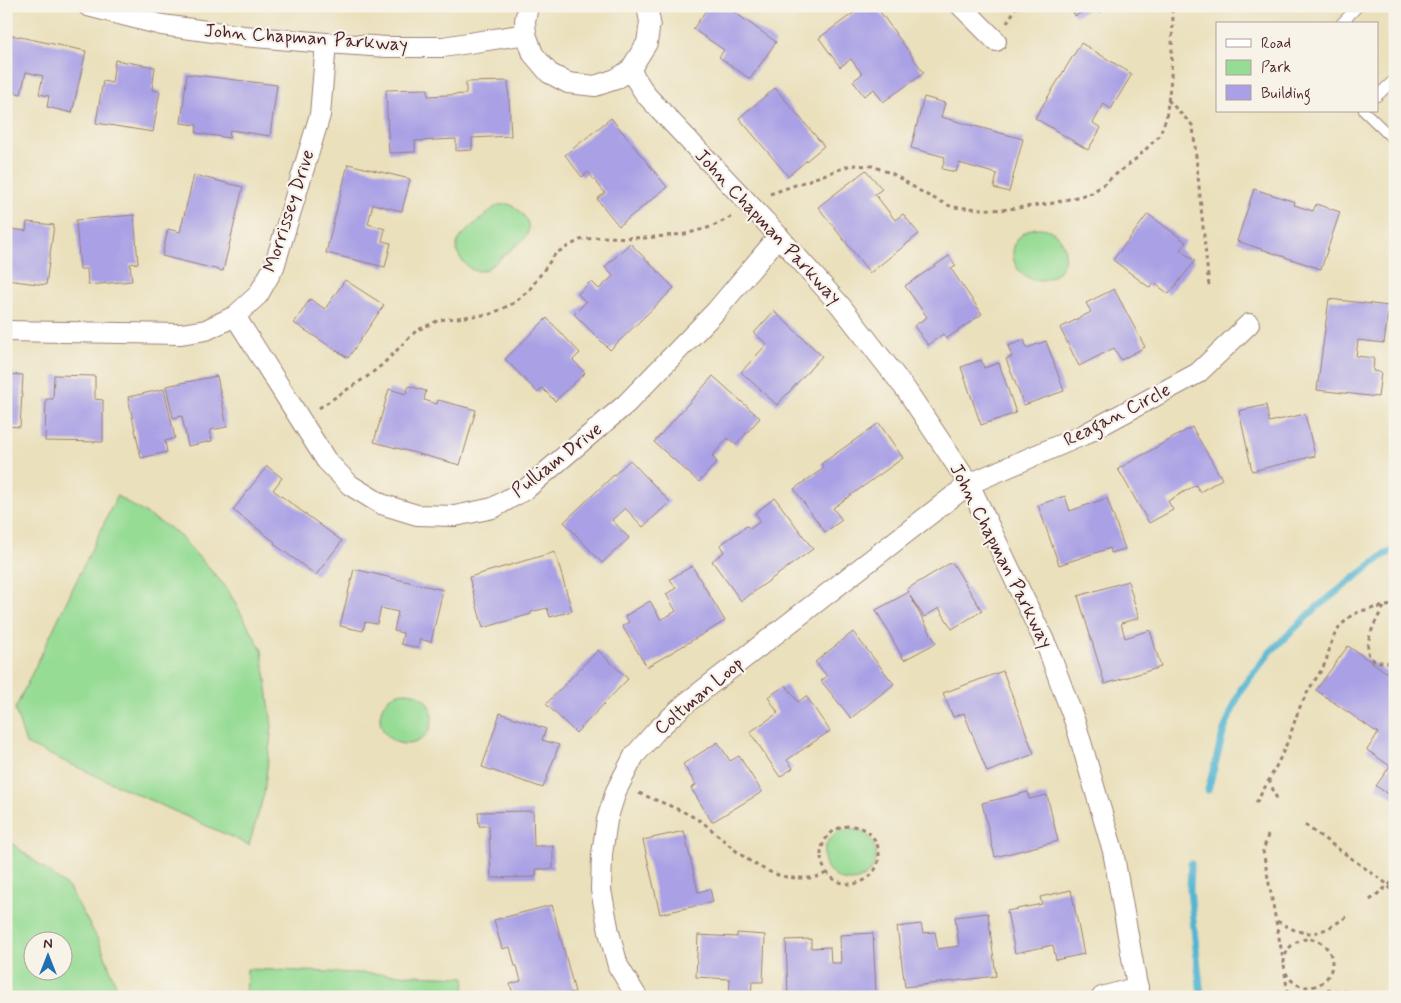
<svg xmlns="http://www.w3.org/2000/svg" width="1401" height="1003" viewBox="0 0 1401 1003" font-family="Mynerve,sans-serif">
<rect width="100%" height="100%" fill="#f7f3e8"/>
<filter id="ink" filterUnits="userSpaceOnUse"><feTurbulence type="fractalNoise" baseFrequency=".02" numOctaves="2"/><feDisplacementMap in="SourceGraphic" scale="10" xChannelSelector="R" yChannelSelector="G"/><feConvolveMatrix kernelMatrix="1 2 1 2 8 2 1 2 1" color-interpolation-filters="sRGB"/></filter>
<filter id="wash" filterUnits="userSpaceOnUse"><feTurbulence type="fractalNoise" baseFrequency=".0096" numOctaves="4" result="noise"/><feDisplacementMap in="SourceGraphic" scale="20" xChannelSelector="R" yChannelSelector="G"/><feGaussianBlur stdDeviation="1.12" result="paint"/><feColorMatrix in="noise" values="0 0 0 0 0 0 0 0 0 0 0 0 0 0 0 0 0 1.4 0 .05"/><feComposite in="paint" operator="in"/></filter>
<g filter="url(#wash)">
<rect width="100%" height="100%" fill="#eae0bc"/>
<!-- green -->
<path fill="#97dc95" stroke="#707e60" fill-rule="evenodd" d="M508,204C516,206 526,216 528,224C530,229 527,235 524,239L487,269C479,272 472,272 466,265C451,248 455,241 471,227C479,220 487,214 495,207L499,205Z
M1013 254a26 26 0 1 1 52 0a26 26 0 1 1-52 0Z
M117,496L176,532L226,587L262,650L272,726L264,794L249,845L26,744L15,709Z
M380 718a26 26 0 1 1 52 0a26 26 0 1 1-52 0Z
M824 855a26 26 0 1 1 52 0a26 26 0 1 1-52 0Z
M6,841L14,845L69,888L100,943L116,985V997H6ZM62,940V970H32V940Z
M247,969L465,977L464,997H246Z"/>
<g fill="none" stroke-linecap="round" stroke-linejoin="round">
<!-- stream -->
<path stroke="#53b5d2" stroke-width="7" d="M1208,790L1224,730L1241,689L1271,651L1317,607L1384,555L1395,550
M1191,864L1190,890L1201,997"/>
</g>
<g id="blocks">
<!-- building -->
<path fill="#a9a0e5" d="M709,6H726L776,42L750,79L719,57L724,50L693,29Z
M863,6H876L924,73L883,102L874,89L864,96L853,81L862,74L851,59L840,67L819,38Z
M1070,6H1106L1093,12L1091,8L1075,16Z
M6,34L86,51L72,113L47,107L49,96L39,94L43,76L26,72L21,94L6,91Z
M1081,43L1132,74L1111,109L1104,104L1093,123L1101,128L1088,150L1035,118Z
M115,60L155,67L152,90L160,91L153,132L96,123L103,81L112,83Z
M187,74L277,85L270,136L230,130L229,138L196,133L197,125L181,123Z
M508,81L511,136L472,138V150L456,151V139L415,141V152L389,153L386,90L428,89V96L466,94V82Z
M775,88L824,146L788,176L739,118Z
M924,97L945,103L941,117L1023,139L1009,192L994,188L997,174L959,163L956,172L942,169L945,157L911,148Z
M611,118L667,187L619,226L597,199L605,193L588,172L582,177L565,155Z
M348,164L410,179L402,211L373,204L368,224L385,229L382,241L391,243L385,267L326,253Z
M866,170L882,189L875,194L895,220L903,214L919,234L870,273L818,207Z
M194,175L243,187L223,271L162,256L168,229L180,232Z
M1254,189L1295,202L1294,205L1313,211L1316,204L1340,212L1321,269L1237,241Z
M1148,214L1186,242L1180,250L1195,261L1169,294L1154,283L1150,288L1113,260Z
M134,215L138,263L130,264L132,281L88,285L87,269H80L76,220Z
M27,222L54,225L46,285L6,280V246L8,247L10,229L26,231Z
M630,243L674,288L610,350L574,314L586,302L578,294L591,281L599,289L613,276L605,267Z
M949,256L956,266L951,269L982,314L946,339L943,334L928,345L914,326L927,317L905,286Z
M345,280L384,305L348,358L294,323L310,299L325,309Z
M1114,289L1145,347L1121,360L1114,348L1079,366L1060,328L1091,312L1086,303Z
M1329,299L1389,306L1384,343L1358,340L1356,356L1374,358L1373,371L1381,372L1378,397L1317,390Z
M774,311L822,356L777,405L741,372L767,344L754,333Z
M547,318L580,353L573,360L585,373L555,401L542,388L538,393L505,359Z
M1024,340L1027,348L1046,341L1064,391L1024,405L1006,359L1012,357L1008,346Z
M981,360L984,368L999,363L1016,413L981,425L961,367Z
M6,374L23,375L20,427L6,426Z
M54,375L95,376V399L103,400V442L45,441L46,399H53Z
M217,376L227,427L210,430L212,441L188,446L182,416L173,418L166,386Z
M713,376L760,418L736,445L728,438L712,456L717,462L699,482L654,442Z
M409,386L426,391L424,400L437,404L438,400L476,410L460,465L374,442L389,389L406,394Z
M164,389L175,438L165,441L167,452L141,458L128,397Z
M1266,405L1269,422L1305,414L1315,456L1252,471L1239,411Z
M879,423L903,458L833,508L842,520L825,532L794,489L824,468L821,464Z
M1192,427L1222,479L1200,492L1196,485L1168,501L1173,510L1149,523L1118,469Z
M630,460L670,502L643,527L625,508L612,520L629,538L602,563L564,522Z
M267,466L282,478L273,490L342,541L316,575L274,544L275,542L233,510Z
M1065,496L1070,511L1107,498L1125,549L1111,553L1110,548L1059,565L1038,505Z
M775,498L813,549L741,601L712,561L724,552L720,545L747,526L750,529L761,521L755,513Z
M555,552L572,611L550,617L547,608L531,612V614L483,628L469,577Z
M952,562L982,611L952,629L939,608L924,617L910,596L936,643L904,660L876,610L909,592L907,589Z
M692,566L725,621L647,667L622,626L629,622L625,616L650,601L661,620L676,611L666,594L676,588L670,579Z
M354,569L443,590L431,642L420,639L418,648L401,644L403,633L394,631L398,612L381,608L377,624L365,622L363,631L340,626Z
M1128,581L1139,618L1121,623L1125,638L1150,630L1161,667L1105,684L1078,596Z
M853,632L894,684L851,718L821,681L827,676L815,662Z
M1348,646L1395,678V799L1376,786L1390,766L1367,750L1378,733L1316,690Z
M598,650L628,679L576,733L546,704Z
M1003,671L1034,754L987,772L964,713L953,717L943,693Z
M786,685L798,702L806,696L830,731L787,760L793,768L780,777L750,732L778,713L768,697Z
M500,713L546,729L542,740L559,745L543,788L482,767Z
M718,742L730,761L739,756L762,792L712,822L691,788L696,785L683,764Z
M1028,792L1029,799L1047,795L1058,841L995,857L982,803Z
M533,811L534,846H553V869H536V877L491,878L489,826H479L478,812Z
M684,831L698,892L710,889L713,902L660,914L643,840Z
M1071,890L1084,954L1056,960L1053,945L1015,953L1007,911L1042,904L1040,897Z
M552,905L575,992L555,997H514L510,984L521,981L517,966H515L510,947L502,949L494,920Z
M988,913L996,976L905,987L897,927L921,924L923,933L935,932L938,949L959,946L955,917Z
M737,933L765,935L763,982H752L751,997H729L730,979L696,977L698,935L737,937Z
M873,933L876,995L788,997L786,940L811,939V948L830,947L831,963H841L840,935Z"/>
</g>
</g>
<g filter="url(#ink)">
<use href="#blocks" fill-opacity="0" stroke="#9a8074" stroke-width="1"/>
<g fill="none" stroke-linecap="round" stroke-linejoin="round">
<defs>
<path id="lane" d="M1341,24L1358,6
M1377,96L1395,79
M1364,111L1395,141"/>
<path id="street" d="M88,6L162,25L243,36L326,43L387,47H443L526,34
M528,6L525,21L526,34L533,54L549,73L568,83L595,86L616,79L630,70L647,43L650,22L647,6
M961,6L996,41
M630,70L646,95L765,221L840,305L907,391L969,484L1048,649L1076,725L1113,851L1139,997
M235,316L326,460L350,485L381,504L417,515L455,516L493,508L526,489L626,404L716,311L779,236
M6,331L181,334L206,330L235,316L258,295L274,267L320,115L326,43
M637,997L618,966L609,932L601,890L602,854L607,820L616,791L634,756L657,730L685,704L969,484L1083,435L1198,373L1249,324
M1102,997L1138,987"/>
</defs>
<!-- lane casing -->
<use href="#lane" stroke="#9a8074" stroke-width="12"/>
<!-- street casing -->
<use href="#street" stroke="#9a8074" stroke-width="22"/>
<!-- path -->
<path stroke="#9a8074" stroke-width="3" stroke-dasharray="4 4" stroke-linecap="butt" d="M1007,23L1017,6
M1168,100L1193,126L1209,287
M770,194L832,172L851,165L872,166L893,174L925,194L952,207L1001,210L1049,204L1092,193L1137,158L1159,136L1166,119L1171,78L1173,16L1171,6
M319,408L368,376L383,364L416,331L439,320L491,314L514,303L530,289L556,253L580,240L601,237L645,238L685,234L711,227L731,217
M1384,607C1377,617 1357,654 1375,661C1381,663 1388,661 1395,664
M1269,780L1277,799
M639,793C660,802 683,810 702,822C709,827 714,832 720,837C742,857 770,879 800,878C810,878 818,878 826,873
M1256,803C1268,782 1280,761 1289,738C1294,725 1297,711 1304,699C1309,688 1316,679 1322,669C1327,661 1328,653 1331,644C1334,633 1342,623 1351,616C1362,608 1381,608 1395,604
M1305,825L1387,884L1395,894
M821 855a29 29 0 1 1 58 0a29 29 0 1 1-58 0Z
M1268,835L1263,851L1283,959
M1370,900L1395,880
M1277,921C1309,940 1319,935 1348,916
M1284 963a24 24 0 1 1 48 0a24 24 0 1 1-48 0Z
M1285,973L1288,997
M1304,997C1323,987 1341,990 1361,995"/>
<!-- lane -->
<use href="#lane" stroke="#fff" stroke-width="10"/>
<!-- street -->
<use href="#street" stroke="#fff" stroke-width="20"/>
</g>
</g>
<g text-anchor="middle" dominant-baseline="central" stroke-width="4.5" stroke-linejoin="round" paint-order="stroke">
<!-- street labels -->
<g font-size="19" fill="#4a1f2b" stroke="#f7f3e8">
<text transform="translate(306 38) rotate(4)">John Chapman Parkway</text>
<text transform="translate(289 211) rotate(-72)">Morrissey Drive</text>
<text transform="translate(768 227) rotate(47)">John Chapman Parkway</text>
<text transform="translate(1117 415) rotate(-27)">Reagan Circle</text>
<text transform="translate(557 460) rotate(-38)">Pulliam Drive</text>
<text transform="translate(1001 556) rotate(63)">John Chapman Parkway</text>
<text transform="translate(699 696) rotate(-40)">Coltman Loop</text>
</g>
</g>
<!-- margin -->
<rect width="1401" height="1003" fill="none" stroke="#f7f3e8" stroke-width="25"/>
<!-- legend -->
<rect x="1216" y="22" width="162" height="90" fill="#f7f3e8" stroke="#b29e9c"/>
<rect x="1226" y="39" width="25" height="8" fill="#ffffff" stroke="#b29e9c"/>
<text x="1261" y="48" font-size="15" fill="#4a1f2b">Road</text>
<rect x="1226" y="60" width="25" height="15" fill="#97dc95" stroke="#b29e9c"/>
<text x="1261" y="72" font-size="15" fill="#4a1f2b">Park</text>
<rect x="1226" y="85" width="25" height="15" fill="#a9a0e5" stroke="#b29e9c"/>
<text x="1261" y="98" font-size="15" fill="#4a1f2b">Building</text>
<!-- north arrow -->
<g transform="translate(48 956)"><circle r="24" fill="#f7f3e8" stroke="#b29e9c"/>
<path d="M0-4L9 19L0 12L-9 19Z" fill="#1f6fb2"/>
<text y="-8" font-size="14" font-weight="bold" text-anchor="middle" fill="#4a1f2b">N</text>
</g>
</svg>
